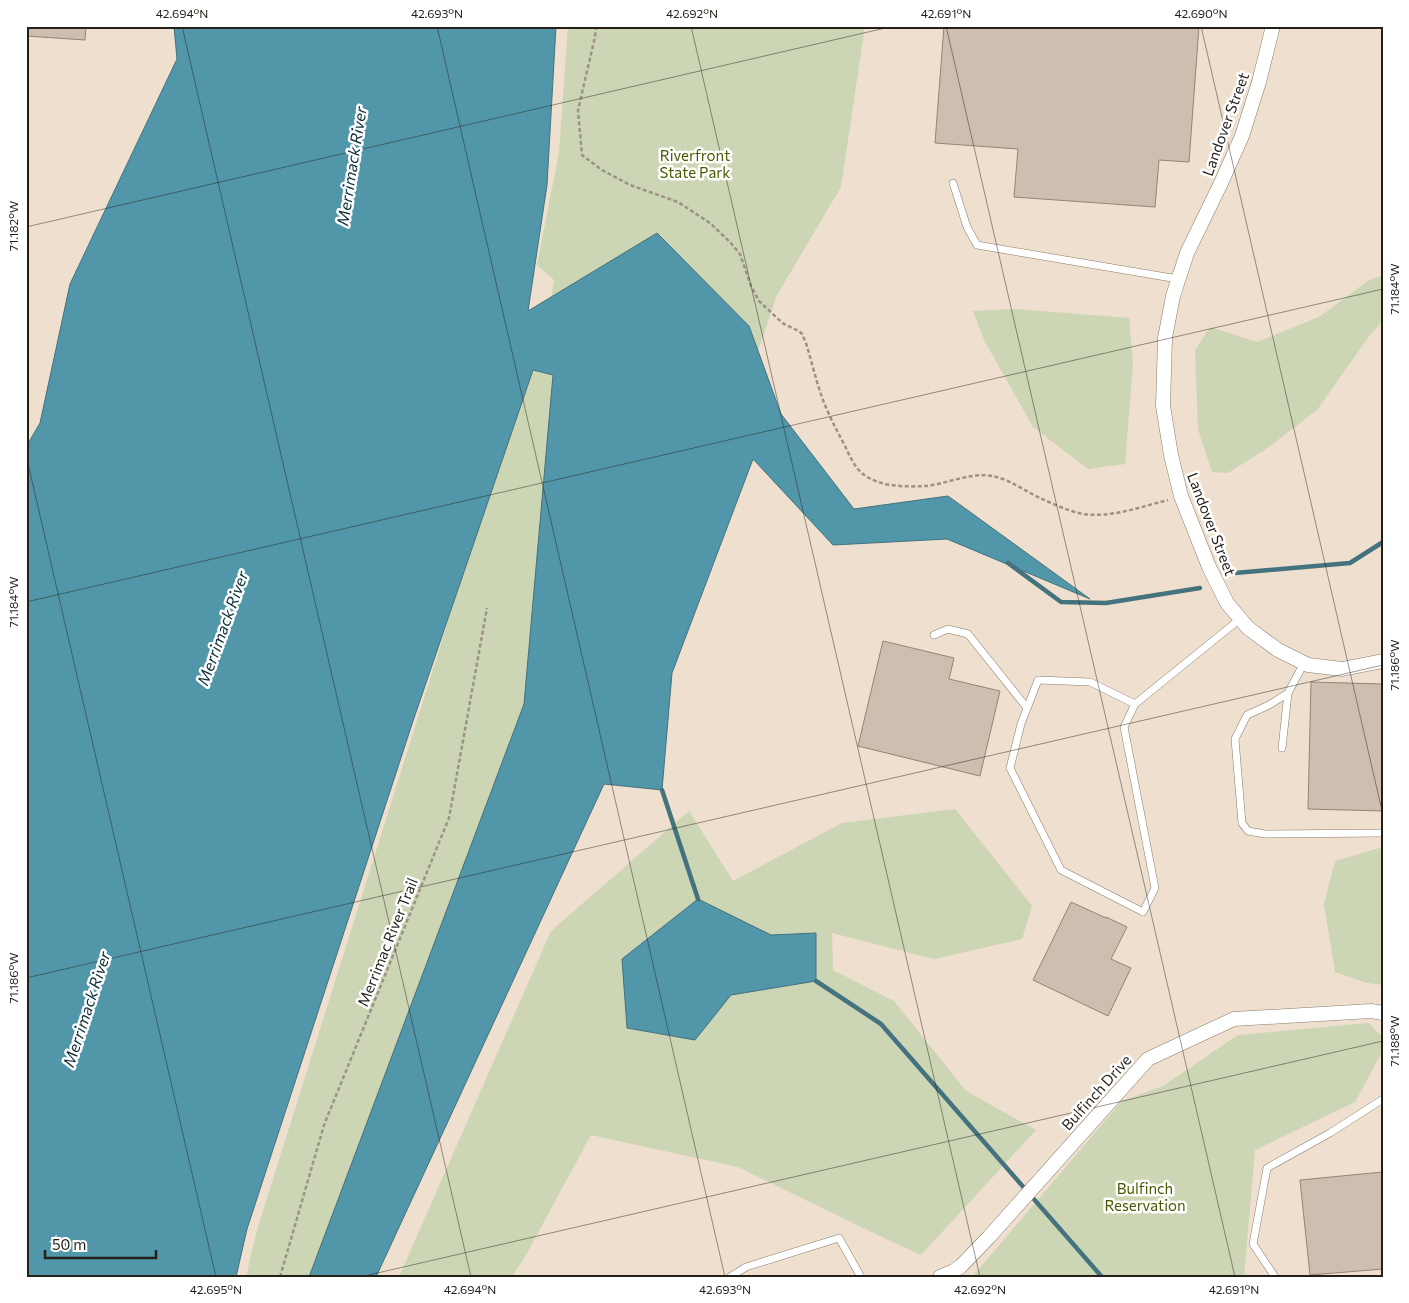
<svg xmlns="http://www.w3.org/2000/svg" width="1409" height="1303" viewBox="0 0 1409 1303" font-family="Commissioner,sans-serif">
<rect width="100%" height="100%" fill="#eedfce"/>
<!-- green -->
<path fill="#ccd5b4" d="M568,26H865L841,187L777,295L746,386L369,1277H246L257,1230L507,434L547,327L554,280L537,265L559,153Z
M1383,275V320L1370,335L1317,410L1266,449L1228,473L1212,472L1198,429L1195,350L1210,327L1257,342L1319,317L1369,280Z
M1016,309L1129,318L1133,362L1125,464L1088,469L1033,427L984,340L973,311Z
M955,809L1032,906L1022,939L934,959L832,933L833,970L894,1001L966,1091L1036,1130L921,1255L884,1238L738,1167L591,1135L527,1253L512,1277H399L551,931L689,811L733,881L842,823Z
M1383,847V985L1367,983L1335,972L1324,904L1335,861Z
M1369,1023L1383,1038V1050L1355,1102L1255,1150L1244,1277H972L1122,1101L1163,1086L1238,1035Z"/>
<!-- water -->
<path fill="#5196a9" stroke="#44727e" d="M174,26H556L547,185L528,311L657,233L749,326L781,414L854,509L948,496L1090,599L947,539L833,545L753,459L672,673L662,790L604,784L376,1277H309L524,704L553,375L533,370L413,721L247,1229L236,1277H26V447L40,423L70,284L177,59Z
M698,899L771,935L816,933V981L731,995L695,1040L627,1028L622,959Z"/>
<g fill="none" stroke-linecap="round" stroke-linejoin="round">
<!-- stream -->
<path stroke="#44727e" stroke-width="4.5" d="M1008,563L1061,602L1106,603L1200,588
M1235,573L1350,563L1383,542
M662,790L698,899
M816,981L881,1024L1102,1277"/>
</g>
<!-- building -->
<path fill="#cfbdb0" stroke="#948377" d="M26,26H86L85,40L26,36Z
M944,26H1199L1189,162L1159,160L1155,207L1014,197L1018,149L935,143Z
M883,641L954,658L949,679L1000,691L980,776L858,746Z
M1311,682L1383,684V811L1308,809Z
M1071,902L1106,918V917L1127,927L1111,959L1131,968L1108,1016L1033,980Z
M1383,1172V1269L1310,1275L1300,1180Z"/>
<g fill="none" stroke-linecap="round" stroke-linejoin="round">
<defs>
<path id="service" d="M953,183L967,227L977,245L1178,279
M934,635L948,629L968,634L1027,708
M1304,663L1288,693L1269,705L1247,715L1235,739L1242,823L1248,831L1265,834L1383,833
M1135,704L1124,727L1155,888L1143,912L1061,870L1010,768L1021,724L1038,680L1090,682L1135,704L1240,619
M1282,748L1288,693
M730,1277L746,1267L839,1238L861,1277
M1275,1277L1253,1244L1267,1168L1330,1133L1383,1099"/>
<path id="minor" d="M1273,26L1259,82L1242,136L1221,183L1187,253L1173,296L1165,338L1163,406L1171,455L1181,496L1209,567L1227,603L1248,628L1278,650L1308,665L1342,669L1383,661
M940,1277L954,1271L961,1266L989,1237L1148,1059L1234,1019L1371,1011L1383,1013"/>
</defs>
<!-- service casing -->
<use href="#service" stroke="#8a7c6d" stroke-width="8"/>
<!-- minor casing -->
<use href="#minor" stroke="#8a7c6d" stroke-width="15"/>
<!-- path -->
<path stroke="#9d9286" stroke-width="2.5" stroke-dasharray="4 2.5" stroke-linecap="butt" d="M596,26L595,37L578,110L582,155L602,170L630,185L678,202L710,223L730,242L740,254L751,286L759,301L777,318L784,324L799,331L802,334L806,343C813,366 818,390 828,412C833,424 839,434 845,446C850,456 854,467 863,474C879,487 906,487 925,486C947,484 970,472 992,476C1009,479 1025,491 1040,498C1053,504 1068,511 1083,514C1111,518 1140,507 1168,500
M280,1277L324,1125L449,818L487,608"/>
<!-- service -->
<use href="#service" stroke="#fff" stroke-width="7"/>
<!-- minor -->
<use href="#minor" stroke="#fff" stroke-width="14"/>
</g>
<!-- ticks -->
<path fill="none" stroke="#241f19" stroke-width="1" stroke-opacity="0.45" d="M182,26L471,1277M437,26L725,1277M691,26L980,1277M946,26L1235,1277M1201,26L1383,815M26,227L894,26M26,455L216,1277M26,602L1383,289M26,978L1383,665M360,1277L1383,1041"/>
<g text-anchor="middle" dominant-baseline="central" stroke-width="5" stroke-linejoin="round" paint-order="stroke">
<!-- street labels -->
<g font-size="15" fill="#241f19" stroke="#fff">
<text transform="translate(1225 124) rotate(-70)">Landover Street</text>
<text transform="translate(1212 524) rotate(69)">Landover Street</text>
<text transform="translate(387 942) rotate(-68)">Merrimac River Trail</text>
<text transform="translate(1096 1092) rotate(-48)">Bulfinch Drive</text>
</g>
<!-- park labels -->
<g font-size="15" fill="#4a5900" stroke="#fff">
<text x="695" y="155">Riverfront<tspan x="695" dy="17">State Park</tspan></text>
<text x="1145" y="1188">Bulfinch<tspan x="1145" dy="17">Reservation</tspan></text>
</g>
<!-- water labels -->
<g font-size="16" font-style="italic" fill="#0b2e37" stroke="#fff">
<text transform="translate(351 166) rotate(-81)">Merrimack River</text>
<text transform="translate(222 628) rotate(-70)">Merrimack River</text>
<text transform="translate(86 1009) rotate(-72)">Merrimack River</text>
</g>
</g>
<!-- border -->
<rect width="1409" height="1303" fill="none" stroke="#ffffff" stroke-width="55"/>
<!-- scale -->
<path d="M45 1250v8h111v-8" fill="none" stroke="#241f19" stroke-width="2.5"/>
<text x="52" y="1250" font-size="15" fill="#241f19" stroke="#ffffff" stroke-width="4" paint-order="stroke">50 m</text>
<rect x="28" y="28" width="1354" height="1248" fill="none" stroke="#241f19" stroke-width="2"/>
<g font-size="12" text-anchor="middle" fill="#241f19">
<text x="182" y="18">42.694°N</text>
<text x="437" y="18">42.693°N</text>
<text x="692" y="18">42.692°N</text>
<text x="946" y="18">42.691°N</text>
<text x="1201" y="18">42.690°N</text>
<text transform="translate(14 226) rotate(-90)" y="4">71.182°W</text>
<text transform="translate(1395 289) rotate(-90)" y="4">71.184°W</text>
<text transform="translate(14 602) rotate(-90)" y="4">71.184°W</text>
<text transform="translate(1395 665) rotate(-90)" y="4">71.186°W</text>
<text transform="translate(14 978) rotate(-90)" y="4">71.186°W</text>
<text transform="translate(1395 1041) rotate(-90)" y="4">71.188°W</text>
<text x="216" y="1294">42.695°N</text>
<text x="470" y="1294">42.694°N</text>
<text x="725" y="1294">42.693°N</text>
<text x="980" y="1294">42.692°N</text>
<text x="1234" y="1294">42.691°N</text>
</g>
</svg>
